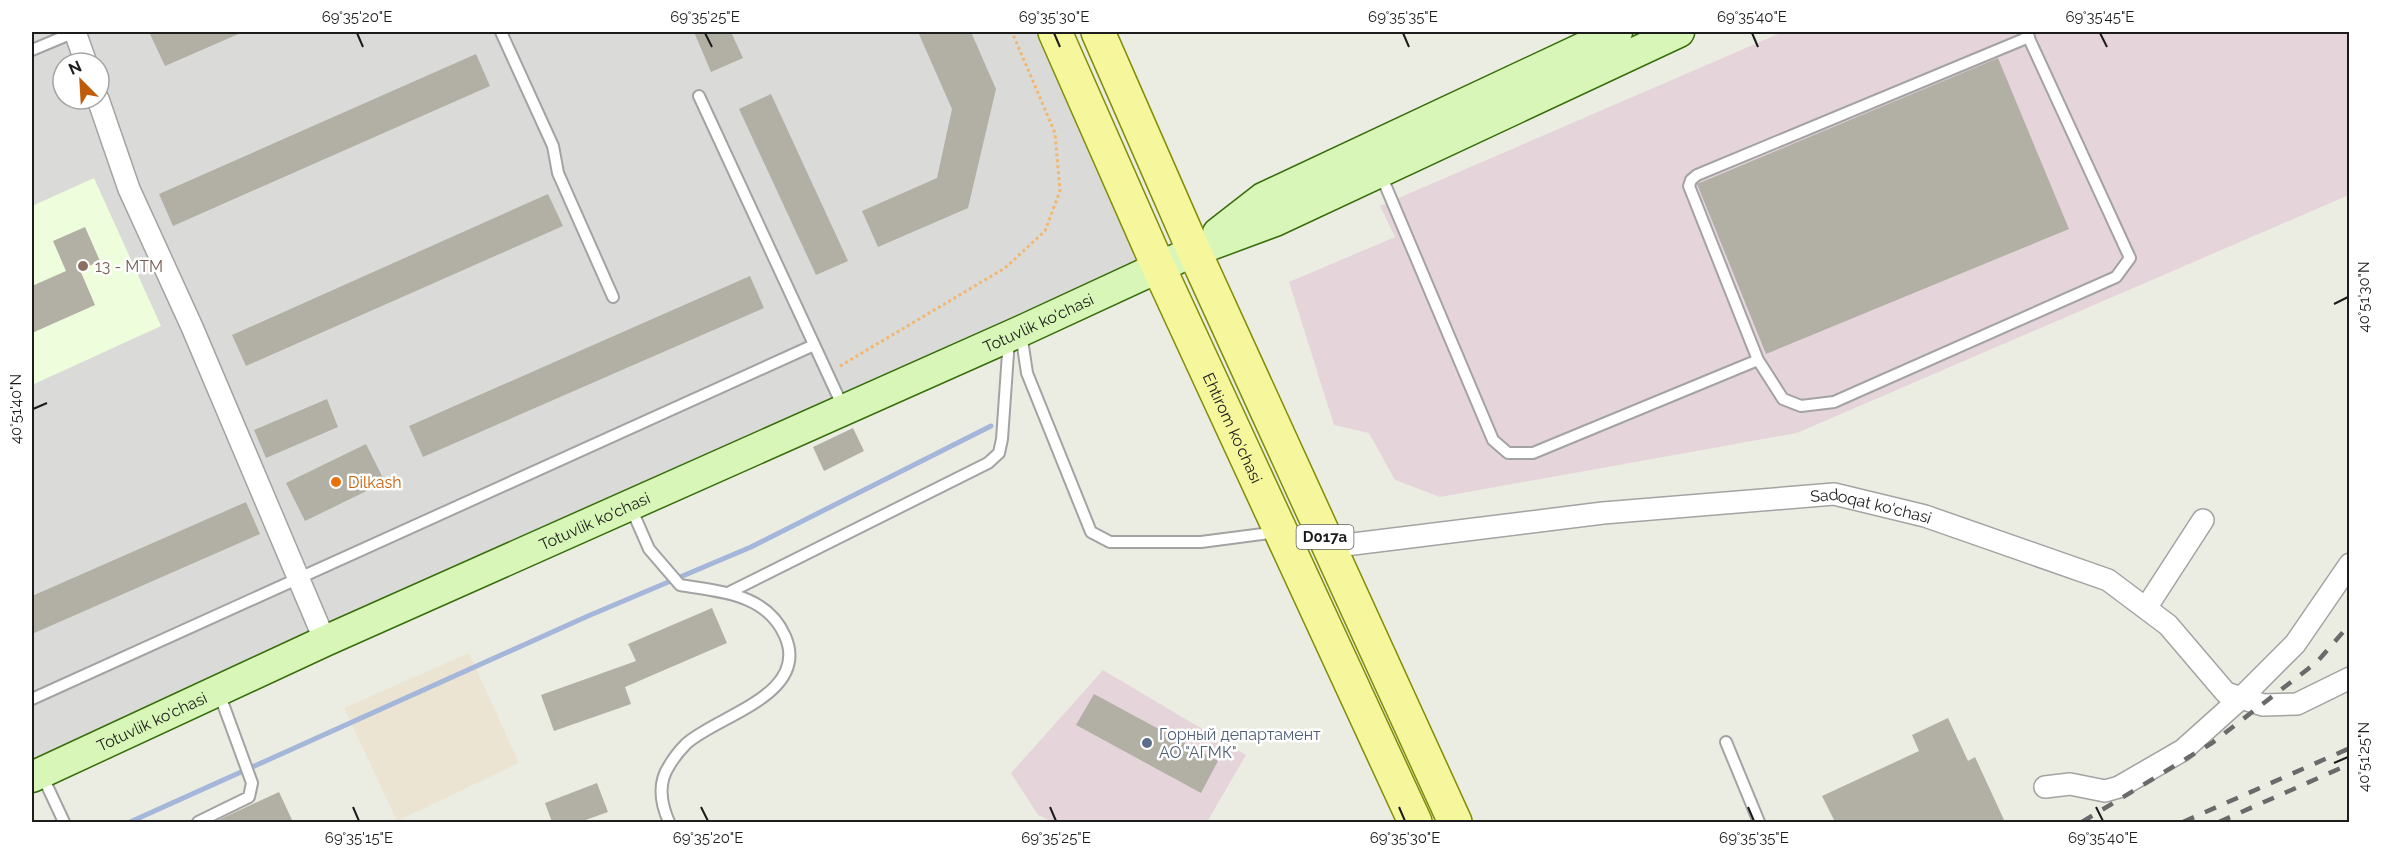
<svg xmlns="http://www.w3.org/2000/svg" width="2381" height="854" viewBox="0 0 2381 854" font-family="Raleway,sans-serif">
<rect width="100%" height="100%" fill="#ecede2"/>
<!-- residential -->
<path fill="#dadad9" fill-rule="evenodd" d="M32,32H1055L1159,268L32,777ZM63,63H99V99H63Z"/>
<!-- industrial -->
<path fill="#e6d4db" d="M1783,32H2349V195L1797,433L1440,497L1395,480L1369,433L1334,425L1289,282L1395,237L1380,206Z
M1103,670L1246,755L1207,822H1053L1038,815L1011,773Z"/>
<!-- education -->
<path fill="#eefddb" d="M94,178L161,326L32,385V206Z"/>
<!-- military -->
<path fill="#ebe4d2" d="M469,653L519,763L397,821L344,708Z"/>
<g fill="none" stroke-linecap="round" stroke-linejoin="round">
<!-- stream -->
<path stroke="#a4b6d9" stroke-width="5" d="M130,822L588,616L751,547L991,426"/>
</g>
<!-- building -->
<path fill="#b2b0a5" d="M149,32H243L165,66Z
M694,32H731L743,58L711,72Z
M918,32H971L996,89L968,208L878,247L862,211L937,178L952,109Z
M476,54L490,86L173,226L159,194Z
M1998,58L2069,229L1766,354L1697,184Z
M771,94L848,261L816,275L739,109Z
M548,194L563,226L246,366L232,335Z
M85,227L100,261L80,270L95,305L32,333V286L66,271L53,241Z
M750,276L764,308L423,457L409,426Z
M327,399L338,427L266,458L254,430Z
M853,428L864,451L824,471L813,447Z
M366,444L385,482L305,521L286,483Z
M246,502L260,534L32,634V596Z
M712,608L727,643L625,687L631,704L554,731L541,695L636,661L628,644Z
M1094,694L1218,761L1201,793L1076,725Z
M1948,718L1968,761L1975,757L2005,822H1835L1822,796L1919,751L1912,735Z
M597,783L608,812L580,822H552L545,803Z
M279,792L293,822H214Z"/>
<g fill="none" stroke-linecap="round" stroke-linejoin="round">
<defs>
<path id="lane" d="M501,32L553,146L558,173L613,297
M2026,32L2130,258L2116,277L1834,402L1801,406L1783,399L1758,360L1689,186L1691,180L1697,175L2029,37
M32,50L75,32
M699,96L843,407
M1381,175L1493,440L1508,453H1533L1758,360
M1021,333L1027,373L1091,532L1110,542H1201L1278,532
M631,508L649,549L680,585C720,592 766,593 785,636C811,695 716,716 686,744C680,750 673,759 669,766C657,784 661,804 669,822
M730,592L988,463L999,453L1002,439L1009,339
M32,699L814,345
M1726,742L1759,822
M42,775L64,822
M198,822L249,797L252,783L219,693"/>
<g id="street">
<path d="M75,32L86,63"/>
<path d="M98,99L129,189L192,327L325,641"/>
<path id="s1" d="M1329,547L1603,513L1834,494L1925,516L2108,580L2168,625L2226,693L2263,705L2297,704L2350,678"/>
<path d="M2146,608L2203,520"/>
<path d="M2045,787L2070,784L2105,791L2119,787L2183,750L2241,698L2295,644L2350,564"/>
</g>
<g id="secondary">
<path d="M1218,233L1263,198L1617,32"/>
<path id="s2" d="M32,777L325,641L1021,331L1194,251L1275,221L1679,32"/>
</g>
<g id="primary">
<path id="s3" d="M1055,32L1159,268L1415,822"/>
<path d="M1098,32L1194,251L1455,822"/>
</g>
</defs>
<!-- lane casing -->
<use href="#lane" stroke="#a3a3a3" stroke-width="14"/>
<!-- street casing -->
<use href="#street" stroke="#a3a3a3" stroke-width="24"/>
<!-- secondary casing -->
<use href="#secondary" stroke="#366d0a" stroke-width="33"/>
<!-- primary casing -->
<use href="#primary" stroke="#7e8e07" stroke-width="36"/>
<!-- path -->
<path stroke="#f3b76e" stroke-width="3" stroke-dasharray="3 3" stroke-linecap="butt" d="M840,366L1005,268L1045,231L1060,191L1055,133L1012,32"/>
<!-- lane -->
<use href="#lane" stroke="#fff" stroke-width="10"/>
<!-- street -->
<use href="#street" stroke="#fff" stroke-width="21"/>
<!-- secondary -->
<use href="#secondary" stroke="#d7f6b7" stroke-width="30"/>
<!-- primary -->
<use href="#primary" stroke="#f6f79d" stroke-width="33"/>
<!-- rail -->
<path stroke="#6a6a6a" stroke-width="4.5" stroke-dasharray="12 12" stroke-linecap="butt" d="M2082,822L2212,743L2317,662L2350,624
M2183,822L2350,748
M2219,822L2350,764"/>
</g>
<!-- ticks -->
<path fill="none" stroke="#1c1c1c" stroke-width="2" d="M357,33L363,47M705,33L712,47M1054,33L1060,47M1403,33L1409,47M1752,33L1758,47M2100,33L2107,47M2334,304L2348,297M33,409L47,403M2334,763L2348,757M353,807L359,821M701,807L708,821M1050,807L1056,821M1399,807L1405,821M1748,807L1754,821M2096,807L2103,821"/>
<!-- markers -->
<circle fill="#8d6e63" stroke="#fff" stroke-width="2" cx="83" cy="266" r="6"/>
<circle fill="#e8710a" stroke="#fff" stroke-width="2" cx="336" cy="482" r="6"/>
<circle fill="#5c6f8a" stroke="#fff" stroke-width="2" cx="1147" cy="743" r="6"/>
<g text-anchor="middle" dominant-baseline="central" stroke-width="5" stroke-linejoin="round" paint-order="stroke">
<!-- shield labels -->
<rect fill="#fff" stroke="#606060" stroke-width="1.5" x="1296.5" y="525" width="57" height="24" rx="4.5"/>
<g font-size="15" font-weight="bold" fill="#1c1c1c">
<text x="1325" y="537">D017a</text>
</g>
<!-- education labels -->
<g font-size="16" fill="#785e54" stroke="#fff" text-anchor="start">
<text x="95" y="266">13 - MTM</text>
</g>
<!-- street labels -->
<g font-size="16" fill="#1c1c1c" stroke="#fff">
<text stroke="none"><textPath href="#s2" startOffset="1104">Totuvlik ko'chasi</textPath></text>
<text stroke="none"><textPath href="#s3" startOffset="434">Ehtirom ko'chasi</textPath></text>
<text stroke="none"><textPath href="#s1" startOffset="546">Sadoqat ko'chasi</textPath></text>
<text stroke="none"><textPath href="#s2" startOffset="618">Totuvlik ko'chasi</textPath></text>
<text stroke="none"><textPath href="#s2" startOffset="132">Totuvlik ko'chasi</textPath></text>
</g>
<!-- food labels -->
<g font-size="16" fill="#c56008" stroke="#fff" text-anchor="start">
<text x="348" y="482">Dilkash</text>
</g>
<!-- service labels -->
<g font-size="16" fill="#4e5e75" stroke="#fff" text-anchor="start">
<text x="1159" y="734">Горный департамент<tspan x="1159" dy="18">АО "АГМК"</tspan></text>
</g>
</g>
<!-- border -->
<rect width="2381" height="854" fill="none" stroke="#ffffff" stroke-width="66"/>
<!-- north arrow -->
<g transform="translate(81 81) rotate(336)"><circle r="28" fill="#ffffff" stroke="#a4a4a4" stroke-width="1.5"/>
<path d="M0-4.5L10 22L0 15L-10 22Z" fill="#bf5b09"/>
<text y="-9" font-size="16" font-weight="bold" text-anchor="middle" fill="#1c1c1c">N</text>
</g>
<rect x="33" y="33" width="2315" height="788" fill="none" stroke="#1c1c1c" stroke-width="2"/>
<g font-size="15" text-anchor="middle" fill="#1c1c1c">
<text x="357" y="22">69°35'20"E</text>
<text x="705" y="22">69°35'25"E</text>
<text x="1054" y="22">69°35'30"E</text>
<text x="1403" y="22">69°35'35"E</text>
<text x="1752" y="22">69°35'40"E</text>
<text x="2100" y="22">69°35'45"E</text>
<text transform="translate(2364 297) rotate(-90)" y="5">40°51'30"N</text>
<text transform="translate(16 409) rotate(-90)" y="5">40°51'40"N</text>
<text transform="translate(2364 757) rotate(-90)" y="5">40°51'25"N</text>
<text x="359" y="843">69°35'15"E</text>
<text x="708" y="843">69°35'20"E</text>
<text x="1056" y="843">69°35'25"E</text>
<text x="1405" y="843">69°35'30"E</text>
<text x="1754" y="843">69°35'35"E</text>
<text x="2103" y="843">69°35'40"E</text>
</g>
</svg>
